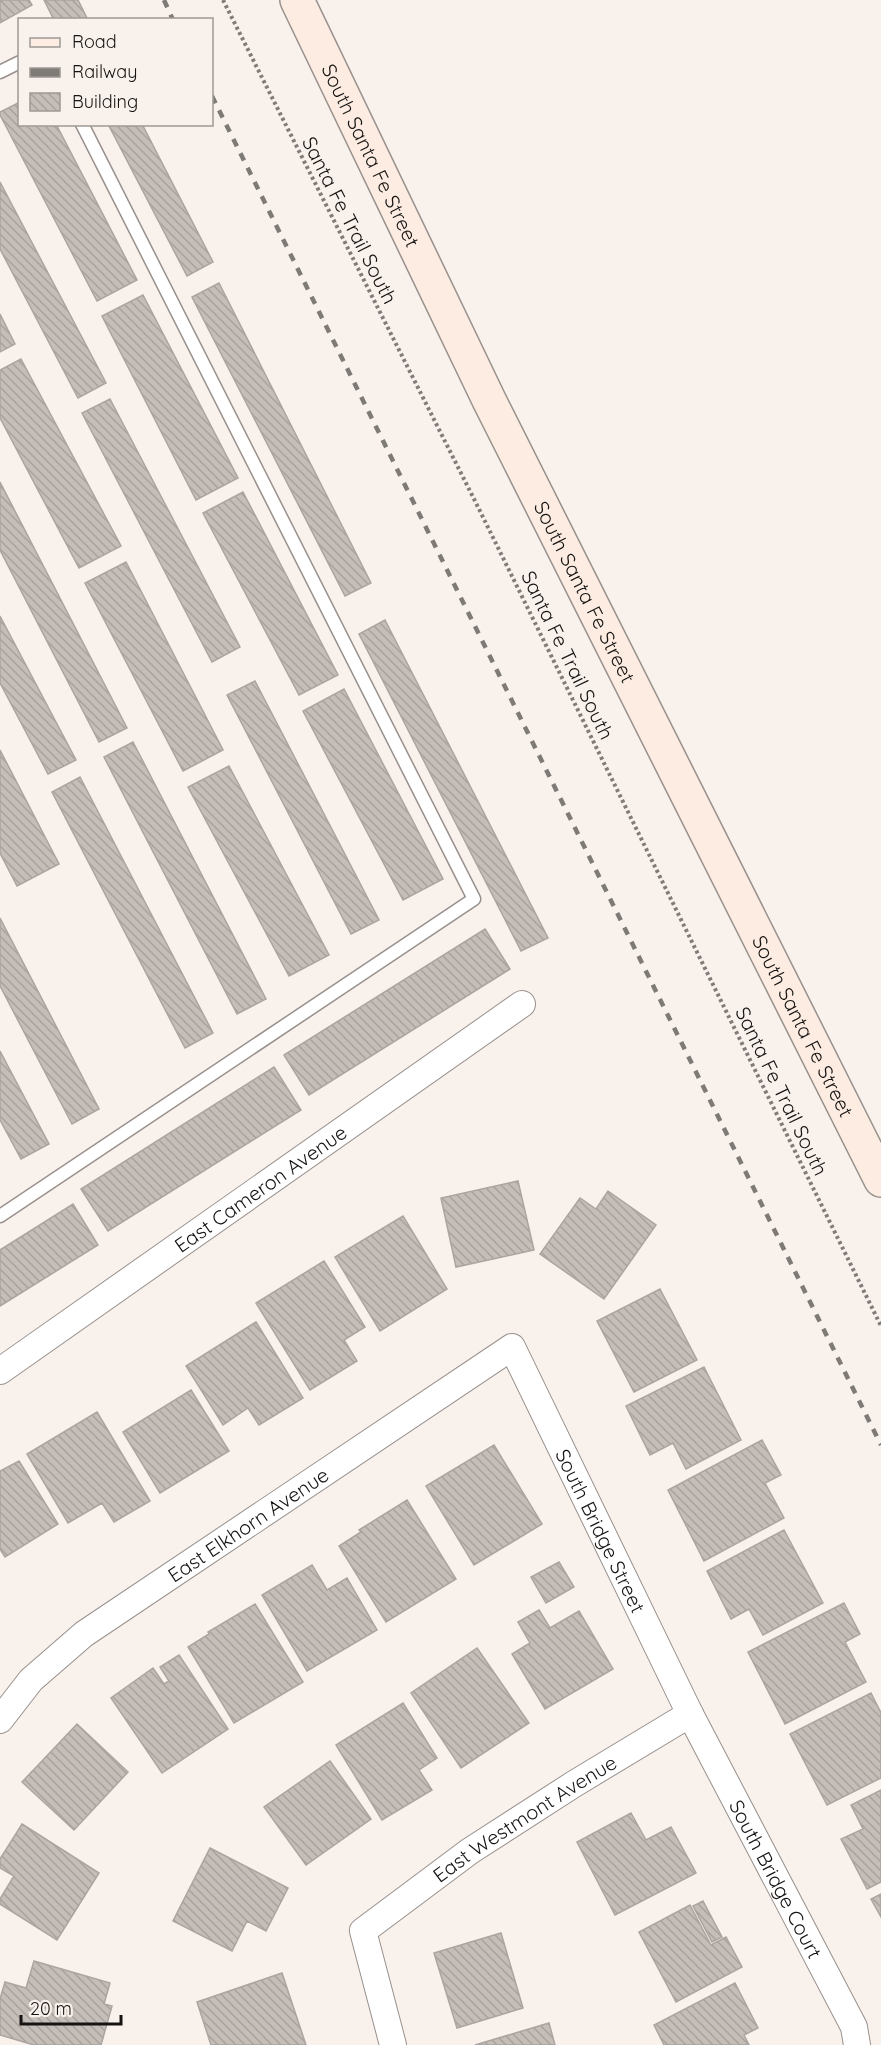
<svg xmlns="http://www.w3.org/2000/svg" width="881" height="2045" viewBox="0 0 881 2045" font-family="Quicksand,sans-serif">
<defs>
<pattern id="building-back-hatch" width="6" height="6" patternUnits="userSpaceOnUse" patternTransform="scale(1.5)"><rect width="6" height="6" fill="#c5bdb8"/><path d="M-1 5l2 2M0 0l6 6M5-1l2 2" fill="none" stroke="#a8a29d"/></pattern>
</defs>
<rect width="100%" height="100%" fill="#f9f1ec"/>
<!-- building -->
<path fill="url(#building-back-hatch)" stroke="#aba49f" stroke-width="1.5" d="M0,0H29L32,5L0,23Z
M44,0H78L88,20H54Z
M20,102V124H56L137,280L97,301L0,115V112Z
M108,124H142L213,262L187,276Z
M0,182L106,383L78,398L0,249Z
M219,283L371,583L345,596L192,297Z
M143,295L238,478L196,500L102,316Z
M0,314L15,344L0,352Z
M21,359L121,546L79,568L0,418V370Z
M110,399L240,647L212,662L82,413Z
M0,482L127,728L99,742L0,550Z
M243,492L338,675L299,695L203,513Z
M126,562L223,750L183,771L85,583Z
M0,616L76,760L48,774L0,683Z
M385,620L548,938L521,951L359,634Z
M255,681L379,920L351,934L227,695Z
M344,689L443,879L403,900L303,711Z
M133,742L266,999L237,1014L104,757Z
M0,750L59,864L17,886L0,853Z
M229,766L329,955L289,976L188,787Z
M80,777L213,1033L185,1048L52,792Z
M0,918L99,1109L72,1124L0,986Z
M485,929L510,969L309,1095L284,1055Z
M0,1051L49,1144L21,1159L0,1120Z
M274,1067L301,1110L108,1231L81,1189Z
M518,1181L534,1250L456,1267L441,1198Z
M608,1191L656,1225L604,1299L540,1254L580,1198L596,1209Z
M73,1204L98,1245L0,1306V1250Z
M403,1216L447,1289L380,1331L335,1257Z
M324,1261L365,1327L344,1340L357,1361L310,1390L256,1303Z
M660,1289L697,1360L634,1392L597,1321Z
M256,1322L303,1398L259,1425L248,1408L223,1425L186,1366Z
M704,1367L741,1440L686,1469L673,1443L650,1455L626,1406Z
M191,1390L229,1451L160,1493L123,1432Z
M97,1412L150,1501L114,1522L102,1503L68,1523L27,1454Z
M762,1440L781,1475L765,1483L784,1518L704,1561L668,1490Z
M494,1445L542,1524L474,1565L426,1486Z
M19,1461L58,1524L5,1557L0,1549V1471Z
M407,1500L456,1579L386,1622L339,1546L361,1532L359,1530Z
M784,1530L823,1603L763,1635L749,1609L731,1619L707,1571Z
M559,1562L574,1587L546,1603L531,1577Z
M312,1565L327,1590L347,1578L377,1630L307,1671L262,1595Z
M844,1603L860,1634L845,1642L866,1682L785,1724L748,1652Z
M255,1604L303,1682L234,1723L188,1647L209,1634L208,1632Z
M539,1610L550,1628L579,1611L613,1669L545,1709L512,1654L530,1643L518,1622Z
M477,1648L529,1723L461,1768L411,1693Z
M179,1655L228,1729L162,1773L111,1698L153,1668L164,1684L169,1681L160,1667Z
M871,1693L881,1713V1778L827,1805L790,1734Z
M403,1703L437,1758L419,1770L432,1790L382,1820L336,1745Z
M77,1724L128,1772L74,1830L22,1782Z
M330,1761L371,1819L306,1865L264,1807Z
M881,1790V1882L867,1889L841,1839L863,1829L851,1805Z
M631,1813L646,1840L671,1827L696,1873L615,1915L577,1842Z
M22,1824L99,1873L57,1940L0,1904V1899L14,1876L0,1868V1859Z
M210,1848L288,1888L266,1931L247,1921L232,1951L173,1921Z
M881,1894V1917L871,1899Z
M703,1901L722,1937L712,1942L693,1906Z
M690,1905L711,1945L726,1937L742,1967L676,2002L639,1932Z
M501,1933L523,2008L457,2028L434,1953Z
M34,1961L110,1983L104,2004L112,2006L101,2045H34L0,2035V1999L5,1982L26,1988Z
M282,1973L306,2045H211L197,2002Z
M735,1983L758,2028L744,2035L749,2045H664L654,2025Z
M549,2023L555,2045H475Z"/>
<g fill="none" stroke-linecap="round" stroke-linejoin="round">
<defs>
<path id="lane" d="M0,72L20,62
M0,1216L474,899L82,124"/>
<g id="street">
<path id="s1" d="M0,1371L522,1004"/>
<path id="s2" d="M0,1720L31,1680L84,1634L512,1347L690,1714L854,2027L857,2045"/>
<path id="s3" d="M393,2045L363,1931L470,1851L574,1784L690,1714"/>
</g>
<g id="secondary">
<path id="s4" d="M297,0L489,400L881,1180"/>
</g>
</defs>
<!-- lane casing -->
<use href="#lane" stroke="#98908c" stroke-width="15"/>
<!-- street casing -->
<use href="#street" stroke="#98908c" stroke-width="28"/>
<!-- secondary casing -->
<use href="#secondary" stroke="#98908c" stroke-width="36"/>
<!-- path -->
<path stroke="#817c79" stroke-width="4" stroke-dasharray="3 3" stroke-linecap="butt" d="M223,0L476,503L881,1326"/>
<!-- lane -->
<use href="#lane" stroke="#fff" stroke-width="12"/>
<!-- street -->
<use href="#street" stroke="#fff" stroke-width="26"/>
<!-- secondary -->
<use href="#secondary" stroke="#fcece2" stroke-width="33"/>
<!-- rail -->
<path stroke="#7e7a76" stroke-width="4.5" stroke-dasharray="8 8" stroke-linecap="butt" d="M164,0L173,20
M212,96L881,1445"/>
</g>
<g text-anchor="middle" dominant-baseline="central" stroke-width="4.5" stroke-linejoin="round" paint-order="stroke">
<!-- street labels -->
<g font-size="20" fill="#161412" stroke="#f9f1ec">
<text stroke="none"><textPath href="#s4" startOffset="172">South Santa Fe Street</textPath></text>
<text transform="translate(350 220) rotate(63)">Santa Fe Trail South</text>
<text stroke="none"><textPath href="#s4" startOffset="658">South Santa Fe Street</textPath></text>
<text transform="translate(568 655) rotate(64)">Santa Fe Trail South</text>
<text stroke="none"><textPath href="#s4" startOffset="1144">South Santa Fe Street</textPath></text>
<text transform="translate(782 1091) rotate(64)">Santa Fe Trail South</text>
<text stroke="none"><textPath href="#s1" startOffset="318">East Cameron Avenue</textPath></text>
<text stroke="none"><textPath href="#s2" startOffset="318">East Elkhorn Avenue</textPath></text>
<text stroke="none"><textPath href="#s2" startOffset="840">South Bridge Street</textPath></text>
<text stroke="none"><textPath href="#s3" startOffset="315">East Westmont Avenue</textPath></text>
<text stroke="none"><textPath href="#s2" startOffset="1230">South Bridge Court</textPath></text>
</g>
</g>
<!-- legend -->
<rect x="18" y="18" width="195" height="108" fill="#f9f1ec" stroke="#9e9995" stroke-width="1.5"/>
<rect x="30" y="38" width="30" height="9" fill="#fcece2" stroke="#9e9995" stroke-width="1.5"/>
<text x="72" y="48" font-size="18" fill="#161412">Road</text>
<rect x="30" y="68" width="30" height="9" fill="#7e7a76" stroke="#9e9995" stroke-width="1.5"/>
<text x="72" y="78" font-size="18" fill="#161412">Railway</text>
<rect x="30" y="93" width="30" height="18" fill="url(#building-back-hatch)" stroke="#9e9995" stroke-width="1.5"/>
<text x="72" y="108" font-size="18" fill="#161412">Building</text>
<!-- scale -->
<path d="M21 2015v9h100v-9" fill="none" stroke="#161412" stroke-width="3"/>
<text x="30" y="2015" font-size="18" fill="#161412" stroke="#f9f1ec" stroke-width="4.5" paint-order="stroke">20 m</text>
</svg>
